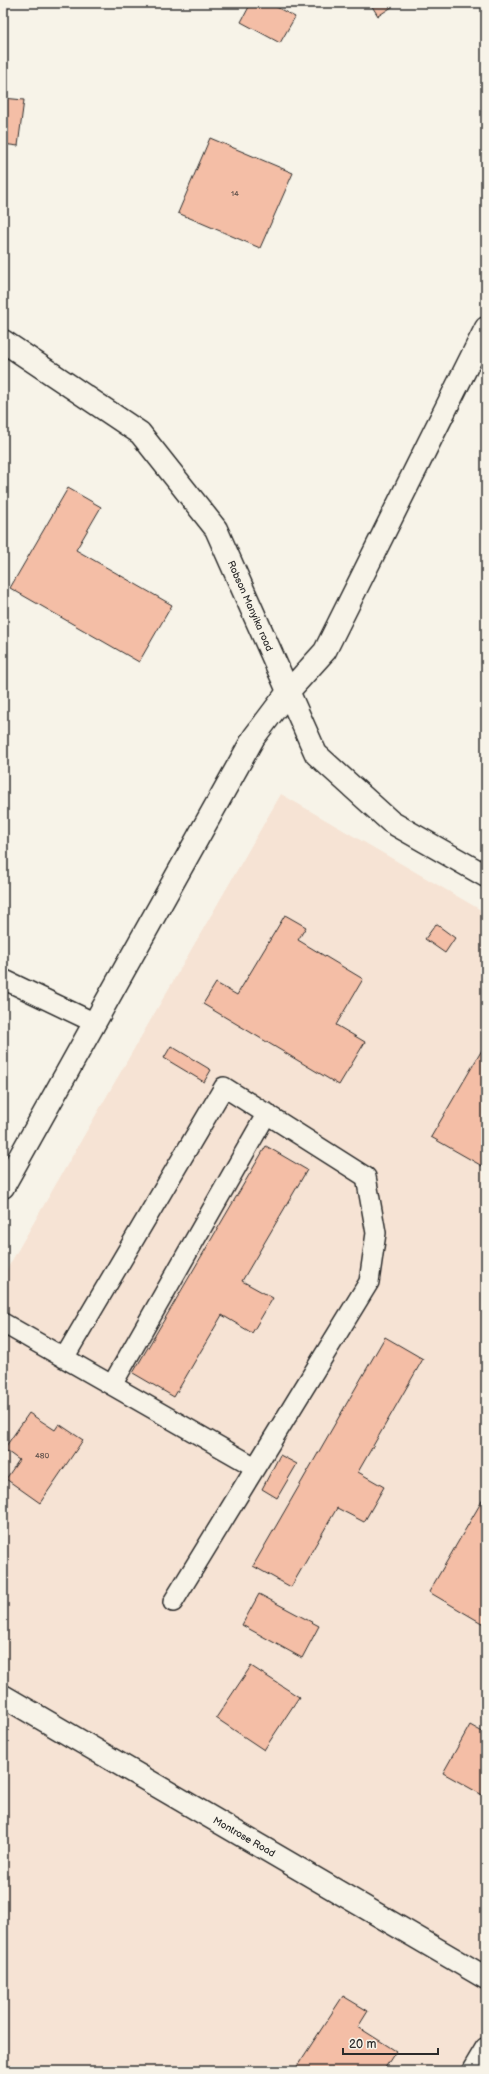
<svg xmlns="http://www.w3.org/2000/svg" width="489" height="2074" viewBox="0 0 489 2074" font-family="'Balsamiq Sans',sans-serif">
<rect width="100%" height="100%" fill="#f7f3e8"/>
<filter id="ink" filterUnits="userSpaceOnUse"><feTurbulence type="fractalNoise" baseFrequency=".025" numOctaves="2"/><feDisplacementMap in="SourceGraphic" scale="8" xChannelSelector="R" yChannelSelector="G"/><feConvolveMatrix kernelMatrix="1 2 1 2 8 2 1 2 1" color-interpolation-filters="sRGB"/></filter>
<g filter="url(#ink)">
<!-- built -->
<path fill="#f6e3d4" d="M281,794L486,913V2071H3V1276Z"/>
<!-- building -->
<path fill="#f4bea6" stroke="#2b2b2b" d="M251,3H269L295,17L280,43L241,22Z
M370,3H398L378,16Z
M3,98L24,100L18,146L3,144Z
M210,138L293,173L260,248L178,213Z
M68,488L101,507L76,550L172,605L139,662L10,588Z
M285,915L306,927L298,940L363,979L336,1025L365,1042L339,1085L203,1004L216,983L237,995Z
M436,924L455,938L445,953L425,939Z
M171,1046L211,1070L204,1082L164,1058Z
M482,1050L486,1052V1159L482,1166L431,1137Z
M266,1146L307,1170L242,1281L273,1298L252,1333L222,1315L174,1397L133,1373Z
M385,1337L423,1359L358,1472L384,1487L364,1522L337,1508L291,1587L253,1566Z
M29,1413L55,1430L59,1424L83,1440L40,1503L6,1479L19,1460L4,1449Z
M280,1455L297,1464L277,1498L262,1489Z
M486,1494V1624L485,1625L429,1592Z
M259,1594L319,1626L302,1658L242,1625Z
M251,1666L299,1697L264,1750L216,1718Z
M470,1725L486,1734V1797L443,1773Z
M343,1996L368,2011L358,2027L396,2051L383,2071H294Z"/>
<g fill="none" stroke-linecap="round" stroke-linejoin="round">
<defs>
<path id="service" d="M3,979L95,1023
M3,1323L255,1467
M64,1358L224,1087L366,1177L376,1233L369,1282L173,1602
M112,1385L267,1113"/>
<path id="minor" d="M3,1187L254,737L288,692L325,651L486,328
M3,1696L486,1978
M473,2071L486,2049"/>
<path id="tertiary" d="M3,341L140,433L216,529L316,754L391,822L486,876"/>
</defs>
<!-- service casing -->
<use href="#service" stroke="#2b2b2b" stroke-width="22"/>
<!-- minor casing -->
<use href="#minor" stroke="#2b2b2b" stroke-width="25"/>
<!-- tertiary casing -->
<use href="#tertiary" stroke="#2b2b2b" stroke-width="25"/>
<!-- service -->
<use href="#service" stroke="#f7f3e8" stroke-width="19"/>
<!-- minor -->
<use href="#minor" stroke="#f7f3e8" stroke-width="22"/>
<!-- tertiary -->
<use href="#tertiary" stroke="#f7f3e8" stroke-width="22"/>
</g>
</g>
<g text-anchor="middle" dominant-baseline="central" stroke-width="3" stroke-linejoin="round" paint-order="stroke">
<!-- number labels -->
<g font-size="8" fill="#5d504a">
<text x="235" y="193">14</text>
<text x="42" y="1455">480</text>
</g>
<!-- street labels -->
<g font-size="10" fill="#2b2b2b" stroke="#f7f3e8">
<text transform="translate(250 606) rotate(66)">Robson Manyika road</text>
<text transform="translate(244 1837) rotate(30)">Montrose Road</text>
</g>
</g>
<!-- margin -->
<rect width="489" height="2074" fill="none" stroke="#f7f3e8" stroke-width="16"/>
<rect x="8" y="8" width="473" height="2058" fill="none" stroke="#2b2b2b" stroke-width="1.5" filter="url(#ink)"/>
<!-- scale -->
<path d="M343 2048v6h95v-6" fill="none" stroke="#2b2b2b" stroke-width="2"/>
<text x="349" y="2048" font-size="12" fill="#2b2b2b" stroke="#f7f3e8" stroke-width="3" paint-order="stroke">20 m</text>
</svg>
